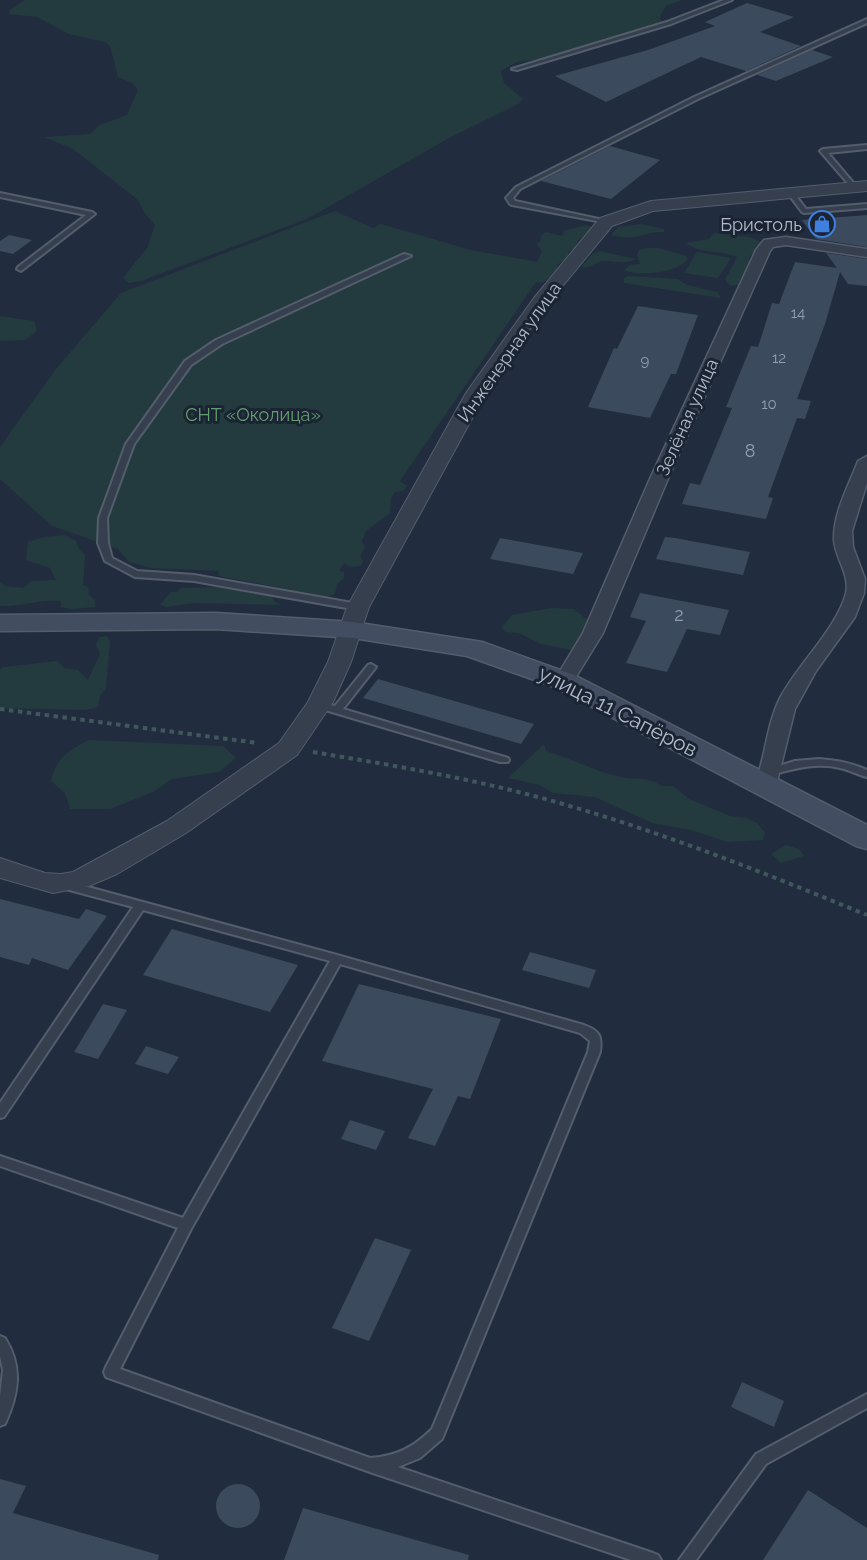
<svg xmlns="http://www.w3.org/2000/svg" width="867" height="1560" viewBox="0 0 867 1560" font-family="Raleway,sans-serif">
<rect width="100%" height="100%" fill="#212d3e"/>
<!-- green -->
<path fill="#233b3f" d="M25,0H682L666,6L660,16L662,24L657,28L595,43L563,56L517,62L501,71L504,83L523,99L520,103L449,138L307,219L141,281L129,283L123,278L147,248L155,225L146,215L137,199L73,149L44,137L90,134L100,125L127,115L138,90L132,83L118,77L110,46L105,42L69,34L37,17L9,14L10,10Z
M335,211L373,228L381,224L471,250L537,262L542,251L536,243L540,242L541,236L546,232L562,236L564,231L586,225L595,229L578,240L575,248L568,252L569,257L557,265L558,270L542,283L536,282L400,481L407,486L403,491L395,492L391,498L390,513L366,531L362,541L365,548L360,556L363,561L361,566L350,567L344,563L339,571L344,572V578L337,584L335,594C322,600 314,598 302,592L219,576L218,571L151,568L129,562L118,549L52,526L0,479V447L56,369L121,293Z
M641,224L664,229V232C639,232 640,242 611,235L618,227Z
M714,233L750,237L763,243L749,257L750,263L739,285L730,286L725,280L737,257C721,250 699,254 686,243L709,239Z
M646,248H659L686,256L688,259C678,273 639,277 624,270L630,265L640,264L637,255L639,250Z
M599,251L636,259C626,265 617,261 605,261C596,261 590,269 581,268L592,254Z
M697,252L731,258L718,278L684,273Z
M628,276L678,279L687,285L717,292L721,298L624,283V278Z
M0,316L34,321L37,331L25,340L0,341Z
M65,535L76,541L79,549L85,555L83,585L89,588L88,594L95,601V607L71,609L61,607V601C39,599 21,607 0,606V582L5,586L23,588L31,581L56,580L50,568L26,560L28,542L44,537Z
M216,587L272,596L275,602L282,605L194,603L166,607L160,604L171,592H177L181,588Z
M552,608L574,609L585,618L597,620L582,652L541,644L519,633L506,632L501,628L512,615Z
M107,636L110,642L106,688L100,696L98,707L85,710L0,708V670L3,667L58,661L64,668L78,670L88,680L100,654L96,644L100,637Z
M89,740L223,746L236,758L219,772L172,779L153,792L110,809H70L65,793L51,781C56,758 69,750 89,740Z
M544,744L546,751C572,759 594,771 621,777C635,780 651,777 661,786H673L689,799L730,816L746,818L757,823L765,833L763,840L727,842L691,830L652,823L595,797L553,793L540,785L508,778Z
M786,845L799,849L804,856L781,863L771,854Z"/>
<!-- building -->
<path fill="#3c4a5e" d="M747,3L794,17L760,32L801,46L746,71L701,57L606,102L555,76L648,50L715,26L705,22Z
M812,50L833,57L776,81L757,75Z
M610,146L660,160L611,199L541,181Z
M867,215V247L816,239L802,220Z
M9,235L32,240L13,254L0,251V241Z
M826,253L867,259V286L848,284L840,272L825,324L797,399L811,401L805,419L797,418L768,497L773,498L766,519L682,504L690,483L700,485L732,408L726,407L751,346L758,347L772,303L779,304L795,262L837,268Z
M638,306L698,315L676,374H671L650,418L588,407L614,348L617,349Z
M665,537L675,538L750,552L743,575L656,559Z
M500,538L583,553L573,574L490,559Z
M640,593L729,610L720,635L687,629L667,672L626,663L646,621L630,617Z
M378,679L534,724L521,744L363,698Z
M0,899L79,919L86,909L107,916L68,970L32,958L29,965L0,957Z
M172,929L298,965L270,1012L143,975Z
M530,952L596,970L589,988L522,970Z
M359,984L501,1019L470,1099L458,1096L435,1146L408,1138L433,1089L322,1061Z
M103,1004L127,1010L98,1059L74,1052Z
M146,1046L179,1057L168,1074L135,1064Z
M350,1120L385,1131L376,1150L341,1139Z
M375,1238L411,1250L369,1341L332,1328Z
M742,1382L784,1401L774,1427L731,1407Z
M0,1479L26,1486L13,1513L159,1555L158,1560H0Z
M216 1506a22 22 0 1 1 44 0a22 22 0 1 1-44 0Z
M808,1490L867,1528V1560H763Z
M303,1508L469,1555L468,1560H284Z"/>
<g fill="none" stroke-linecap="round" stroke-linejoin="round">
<defs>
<path id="service" d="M724,0H732L671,24L517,70L512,69L667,22Z
M867,19V23L698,99L520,189L513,198L515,201L608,221V223L512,205L510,204L506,198L516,187L694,97Z
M867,145V149L828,153L856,186L857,187L854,189L852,188L820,151L823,149Z
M790,190L792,191L806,209L867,204V208L804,213L802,212L787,192Z
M0,193L92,212L95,214L21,271L17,269L18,267L86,215L0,197Z
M404,254L411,256L222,344L191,365L134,444L107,518L108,543L112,558L137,571L194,575L358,604L361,605L363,607L361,609L358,610L194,581L135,577L105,561L98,543L99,518L126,444L185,361L216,340Z
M371,664L376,667L343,709L508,758L509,760L508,762H500L315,707L314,705L315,703L319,702L335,706L368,665Z
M819,759C836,760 851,763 867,770V777C858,775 850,770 840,768C816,762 793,769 770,775L765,772L766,770L795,761Z
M66,881L337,955L584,1025C600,1031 602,1036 600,1052L442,1439L420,1458L398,1467L653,1553L658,1555L661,1560H631L370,1472L106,1377L104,1372L106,1367L178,1228L0,1166V1156L183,1218L330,961L143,910L4,1117L0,1118V1103L133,907L62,888L60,885L62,882ZM340,964L580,1033L590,1041L588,1052L432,1429C413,1448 396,1456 370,1458L120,1369L191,1229Z
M0,1336L5,1338C23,1367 19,1393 5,1424L0,1426V1397L3,1370L0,1356Z
M867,1394V1408L766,1464L696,1560H679L756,1454Z"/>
<path id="minor" d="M786,237L867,249V257L786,245L773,247L770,251L667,481L603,633L571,685H557L554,681L583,633L649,481L756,250L764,240Z
M867,456V483L852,531L853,547L865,579L864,593L855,617L816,671L795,709L776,786L772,791H758L754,786C766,757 766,726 780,698C798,664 837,628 846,593C850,574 835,558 834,540C833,513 849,485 858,461Z"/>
<path id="tertiary" d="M867,181V191L653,211L612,226L546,306L486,393L369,607L351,662L333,702L297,755L186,833L117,874L89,886L53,893L0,878V858L45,873L61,874L73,872L167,821L279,743L308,702L328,662L347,607L466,393L534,298L600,218L651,201Z"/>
<path id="secondary" d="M216,613L353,622L482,642L574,675L867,825V849L856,846L554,687L467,656L353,638L216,629L0,631V615Z"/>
</defs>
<!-- service casing -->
<use href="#service" stroke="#535d6c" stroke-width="4"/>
<!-- minor casing -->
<use href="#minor" stroke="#535d6c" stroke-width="3"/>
<!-- tertiary casing -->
<use href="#tertiary" stroke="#535d6c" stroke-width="2"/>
<!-- secondary casing -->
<use href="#secondary" stroke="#535d6c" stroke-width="3"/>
<!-- path -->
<path stroke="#40585c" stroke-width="4" stroke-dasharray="4.5 4.5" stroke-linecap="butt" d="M0,709L258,743
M313,752C397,766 481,780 563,804C667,834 767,874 867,915"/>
<!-- service -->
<use href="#service" fill="#353f4e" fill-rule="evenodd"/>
<!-- minor -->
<use href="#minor" fill="#353f4e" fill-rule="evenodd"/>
<!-- tertiary -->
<use href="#tertiary" fill="#353f4e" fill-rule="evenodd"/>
<!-- secondary -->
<use href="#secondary" fill="#424d61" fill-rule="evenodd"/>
</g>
<!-- icons -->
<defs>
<symbol id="shop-ring" viewBox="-11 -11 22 22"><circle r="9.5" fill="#1a2432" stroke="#3f7fe0" stroke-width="1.5"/><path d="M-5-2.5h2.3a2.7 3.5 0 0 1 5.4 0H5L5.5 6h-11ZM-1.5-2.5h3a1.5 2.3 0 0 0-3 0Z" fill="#3f7fe0"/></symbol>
</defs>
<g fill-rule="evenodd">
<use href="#shop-ring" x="807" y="209" width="30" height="30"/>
</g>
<g text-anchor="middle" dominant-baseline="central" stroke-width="6" stroke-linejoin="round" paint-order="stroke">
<!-- far-number labels -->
<g font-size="15" fill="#939eae">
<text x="798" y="313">14</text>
<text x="779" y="358">12</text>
<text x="645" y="361">9</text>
<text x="769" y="404">10</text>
</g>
<!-- far-poi labels -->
<g font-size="18" fill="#b0bac9" stroke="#1a2432" text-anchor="end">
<text x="802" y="224">Бристоль</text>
</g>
<!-- far-street labels -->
<g font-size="18" fill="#b0bac9" stroke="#1a2432">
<text transform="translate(509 352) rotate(-55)">Инженерная улица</text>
<text transform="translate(687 417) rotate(-66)">Зелёная улица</text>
</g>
<!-- far-park labels -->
<g font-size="18" fill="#659d72" stroke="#1a2432">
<text x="253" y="414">СНТ «Околица»</text>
</g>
<!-- number labels -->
<g font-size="18" fill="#939eae">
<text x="750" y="450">8</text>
<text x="679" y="614">2</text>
</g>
<!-- street labels -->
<g font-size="21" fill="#b0bac9" stroke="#1a2432">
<text transform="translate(618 711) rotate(27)">улица 11 Сапёров</text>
</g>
</g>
</svg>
